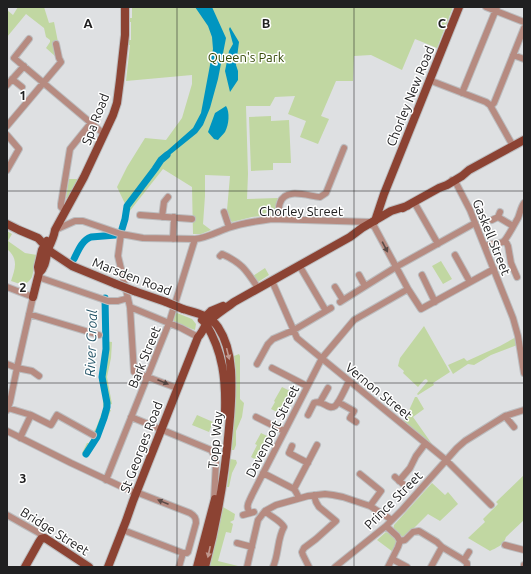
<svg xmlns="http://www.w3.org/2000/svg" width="531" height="574" viewBox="0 0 531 574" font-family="Ubuntu,sans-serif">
<rect width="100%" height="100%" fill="#dee0e2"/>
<!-- green -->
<path fill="#c1d7a2" d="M18,7H44L49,23L54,22L58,42L56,57L46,48L50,42V40L46,37L44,28L26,14L7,37V10L13,15Z
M132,7H453L437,48L415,39L402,70L371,55L354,56L353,81H336L321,116L329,119L318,144L300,137L306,121L288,114L295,96L275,97L270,106H246L248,174L247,199L278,198C275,204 277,211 272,215L252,217L232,222L230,220L227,210L230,176L205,175V196L203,224L211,230L201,234H193L192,187L163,169L129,212L117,187L127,167L145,138L166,140L182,118L192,84V75L126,81L130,45H124L125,40H131V22H125V18H132Z
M271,116V121L289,120L291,163H273V170L251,171L249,117Z
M69,179H79L68,199L66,198Z
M7,231L12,234L8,241L25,253L37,255L32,277C26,287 20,284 11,281C15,269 19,259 7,249Z
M441,261L452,279L443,284L432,266Z
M265,268L269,275L258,282L253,276Z
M177,313L192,319L196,324L195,330L173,322L175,314Z
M424,326L450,372L433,383L434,385L418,395L417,394L428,381L426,379L424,380L418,387L403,373L404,371L398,366L400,358Z
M518,336L520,344L491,355L474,365L468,364L453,374L448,365L464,358L467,361L500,346Z
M104,341L112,342L111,358L107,377L112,404L103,407V390L99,380V376L104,350Z
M239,354L240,356V399L244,403L242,417L236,431V445L234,450H231C234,419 239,386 234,356Z
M282,387L290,391L279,413L271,409L275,402L274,401Z
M415,397H417L424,409L413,417L432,444L429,447L401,424L406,417Z
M103,410H111L99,438L88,456L82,453L87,443H89L93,436L92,434L96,428Z
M197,415L213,422L209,432L192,425Z
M261,433L269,437L258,461L251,457L257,445L255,444Z
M230,459L236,460L237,463L232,473L229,487H227L229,474Z
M524,475V520L506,537C504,545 496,548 490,551L468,538L485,522L483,519L498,504L496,502Z
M432,483L445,495L448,492L458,504L440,521L428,514L414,528L403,537C399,534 392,530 394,525Z
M223,507L235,514L234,520L230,522L233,524L231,533L226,532L218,561L238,566V567H209Z
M386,532C391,534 394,537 397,542L393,552L377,540Z"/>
<!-- water -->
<path fill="#0095c0" d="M195,7H212L226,38L218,79L210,108L203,125L197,133L166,158L161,160L160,157L193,128L201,113L213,49L212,37L208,26Z
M230,27L239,42L236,65L238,71V80L230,92L225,71L229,51L233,44L229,29Z
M226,106C230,112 229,125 225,132C223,135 220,137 218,140L214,139L208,132L215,113Z"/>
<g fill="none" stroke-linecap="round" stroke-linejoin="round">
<!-- river -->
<path stroke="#0095c0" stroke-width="7" d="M122,229L125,219L127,206L155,169L161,160L167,155
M74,259C78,251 82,240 91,237L116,235
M86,454L97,437L104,418L107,407V403L102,377L106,349L105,298"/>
<defs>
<path id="minor" d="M486,7L524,22
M29,39L14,58L104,134
M513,55L524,59
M12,79L22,87
M429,80L486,102L490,105L513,146
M7,85L24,66
M462,93L497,7
M491,106L494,103L524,28
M7,126L61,62L59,58L56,44
M7,135L19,149L7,170
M452,180L455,181L456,183L470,210L513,318L518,336L524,373
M414,202L438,244
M65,211L61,207V204L70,149L91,123
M224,212L229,227
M140,215L192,219
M162,217L164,202L168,197
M498,217L513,226
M279,219C279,214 278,208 280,203C285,187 308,196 320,197L326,193L344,148
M492,220L498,217L500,212
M367,224L374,226L408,289L421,309L494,269
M55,230L75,221H83L121,234L143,238L195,239C207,238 217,232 228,228C242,223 257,221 272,219L370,222
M121,234L118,256L130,307L134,372L177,388
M173,239L174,217
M505,240L508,246L511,263L517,277
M485,246C491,243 498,244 503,242C507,239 515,223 518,218C520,213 521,207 524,203
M455,255L470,282
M220,256L222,254C242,263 246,270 258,288
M299,265L326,311
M359,275L365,286
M422,275L435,302
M38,277L108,301H118L128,298
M272,281L297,338L303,343L446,460L491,505
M7,287L33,297L17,368L10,402L7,410
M335,287L343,300
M340,302L396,267L475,223
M130,307L181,328L198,337
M29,314L99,335
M7,364L17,368L32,371L39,376
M257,364L268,344L273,339L294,330L331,308
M272,368L307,386
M320,402L328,388
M338,402L354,411L350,418L356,422
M8,408L31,415L51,425L57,415L93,435
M308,415L314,403C323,399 328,411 335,406C339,403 346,387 349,381
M505,416L514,427
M131,417L211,450L214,455L216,462L214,500
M256,417L284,431
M7,431L71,463L135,493
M20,438L31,415
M292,446L289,453L308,463
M263,473L294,489L296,492L299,498
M360,474L381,491L370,506
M395,477L403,484
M106,480L169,323L195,239
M399,481L410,468L416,456L425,444
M294,489L317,445
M136,492L190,513C195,516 196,518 196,523L188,552L187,553H183
M265,511C271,517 280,520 284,527C277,539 279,554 273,567
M250,513C245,506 249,502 252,495L322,358L354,320L408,289
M7,515L39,533L43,538
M243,515L254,512
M386,526L397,536L400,541L398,547L388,567
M123,530L183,553
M400,541L405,540L413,532L419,531L437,542L442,547L462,559L467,563V567
M237,543L252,547
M505,545L524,550
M392,559L407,567
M464,560L469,552
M179,567L183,553
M247,567L258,520L265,511L276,505L308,496L325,494L333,495L343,497L370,506L392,520
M309,567L303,555L302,552L304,548L316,539L336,521L319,507L316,502L314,495
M335,567L386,526L402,510L457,448L465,441L505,416L524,410
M431,567L442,547
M524,567V565"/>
<path id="major" d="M403,208L439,188L447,185L462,176L469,170L524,140
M375,221L384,194L459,7
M7,224L19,230L38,238L51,252L72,266L116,284
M39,273C46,267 46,257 48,249C51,243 54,237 55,230L84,177L113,115L117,103L120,80L125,35V7
M134,291L166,302
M33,297L39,273L38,267L42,250L47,241
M183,309C196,313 210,315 218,327C226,339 230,356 231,370C232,390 231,409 229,428C225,475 217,522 205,567
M202,320L211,311L223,306
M204,322L206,324C223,352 226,380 225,412
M25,567L39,542L41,539L45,538L89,567
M108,567L126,521L133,501L198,337C202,333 204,327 207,323C215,315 225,309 234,302L350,237L362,228L391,211L407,206
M197,567L215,499"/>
</defs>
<!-- minor casing -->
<use href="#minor" stroke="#bcbdbf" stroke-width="8"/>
<!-- major casing -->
<use href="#major" stroke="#bcbdbf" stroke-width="10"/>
<!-- minor -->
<use href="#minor" stroke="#b68b81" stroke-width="6"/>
<!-- major -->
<use href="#major" stroke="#8c4333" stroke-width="8"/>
<defs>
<path id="major-bridge" d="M116,284L134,291
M166,302L183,309"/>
</defs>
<!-- major-bridge casing -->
<use href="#major-bridge" stroke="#bcbdbf" stroke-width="10" stroke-linecap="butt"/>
<!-- major-bridge -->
<use href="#major-bridge" stroke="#8c4333" stroke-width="8"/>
</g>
<!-- one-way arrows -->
<defs><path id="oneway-solid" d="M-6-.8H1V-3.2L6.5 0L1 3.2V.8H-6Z"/></defs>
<g fill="#5c4b47">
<use href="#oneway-solid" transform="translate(385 247) rotate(62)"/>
<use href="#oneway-solid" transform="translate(163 382) rotate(22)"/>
<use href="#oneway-solid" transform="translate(163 502) rotate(-158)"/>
</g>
<g fill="#c0988f">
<use href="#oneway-solid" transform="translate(228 354) rotate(76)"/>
<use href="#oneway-solid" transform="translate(209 552) rotate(102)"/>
</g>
<!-- grid -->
<path fill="none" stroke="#202021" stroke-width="1" stroke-opacity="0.55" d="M177,7V567M354,7V567M7,191H524M7,383H524"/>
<g text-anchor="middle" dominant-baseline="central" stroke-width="3" stroke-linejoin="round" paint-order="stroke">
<!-- park labels -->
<g font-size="13" fill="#354907" stroke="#fff">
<text x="246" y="57">Queen's Park</text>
</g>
<!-- street labels -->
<g font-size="13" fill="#202021" stroke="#fff">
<text transform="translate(410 96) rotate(-68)">Chorley New Road</text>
<text transform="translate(95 119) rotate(-69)">Spa Road</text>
<text x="301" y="211">Chorley Street</text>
<text transform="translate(492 237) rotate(68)">Gaskell Street</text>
<text transform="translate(132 276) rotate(21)">Marsden Road</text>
<text transform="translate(144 357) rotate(-68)">Bark Street</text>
<text transform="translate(379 391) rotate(39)">Vernon Street</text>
<text transform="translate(272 431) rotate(-63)">Davenport Street</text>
<text transform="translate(215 440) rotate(-84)">Topp Way</text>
<text transform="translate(141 447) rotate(-69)">St Georges Road</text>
<text transform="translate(393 500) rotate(-45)">Prince Street</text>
<text transform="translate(55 531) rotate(32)">Bridge Street</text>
</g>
<!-- water labels -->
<g font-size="14" font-style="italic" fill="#265669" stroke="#fff">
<text transform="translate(91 343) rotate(-88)">River Croal</text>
</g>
</g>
<g font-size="13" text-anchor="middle" font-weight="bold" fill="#202021" stroke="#fff" stroke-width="3" stroke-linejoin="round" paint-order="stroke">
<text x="88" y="28">A</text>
<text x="266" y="28">B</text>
<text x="442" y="28">C</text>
<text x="23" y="100">1</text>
<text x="23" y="292">2</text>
<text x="23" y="483">3</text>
</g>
<!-- border -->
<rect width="531" height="574" fill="none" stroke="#202021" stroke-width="16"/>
</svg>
